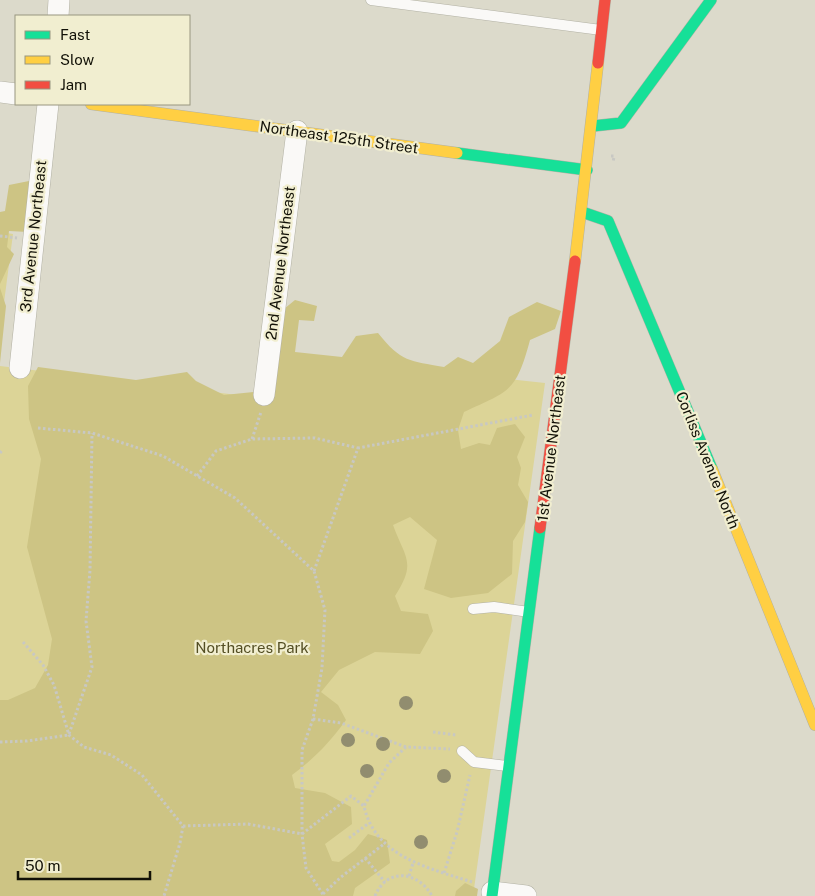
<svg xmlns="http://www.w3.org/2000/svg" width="815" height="896" viewBox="0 0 815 896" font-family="'Public Sans',sans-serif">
<rect width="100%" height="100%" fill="#dcdacb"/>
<!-- green -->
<path fill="#dcd497" d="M0,232L13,234L0,333Z
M277,354L545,383L473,896H0V366L271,399Z"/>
<!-- forest -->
<path fill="#cdc484" d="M34,180L28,232L9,231L7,247L14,254L0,284V212L5,211L9,185Z
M0,288L6,306L0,363Z
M295,300L317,306L314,321L299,320L295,352L342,357L356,336L378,333C401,362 410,361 444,367L458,357L473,363L500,341L509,317L537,302L561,311L555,329L530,340C516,392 510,391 464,412L458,430L461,449L479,443L490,445L497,428L515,424L525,437L517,457L521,468L518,485L528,502L525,522L513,541L512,574L488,593L451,598L424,589L437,540L410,517L393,525C405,558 417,562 395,596L401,611L428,614L433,631L420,654L375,652L339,670L321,692L338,705L346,720C330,742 314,759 292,775L295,788L325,793L351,807L352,824L325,844L332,861L339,862L355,850L368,834L387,840L390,863L355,888L353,896H0V700H8L35,688L48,665L52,639L27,547L41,459L29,419L28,386L38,367L136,380L187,372L196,381L224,395L275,390L284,309Z
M465,883L478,889L477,896H455L456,891Z"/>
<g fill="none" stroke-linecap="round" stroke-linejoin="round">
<defs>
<path id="lane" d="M371,0L601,30
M473,609L494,607L529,612
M462,751L474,762L507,766"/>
<path id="street" d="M58,16L59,0
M0,92L16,94
M20,368L48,104
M264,395L297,131
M492,892L526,896"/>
<path id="fast" d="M593,126L621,123L711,0
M457,153L587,170
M582,212L608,221L712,469
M492,896L540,528"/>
<path id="slow" d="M91,104L457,153
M575,261L598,63
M712,469L815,725"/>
<path id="jam" d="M598,63L605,0
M540,528L575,261"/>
</defs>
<!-- lane casing -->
<use href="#lane" stroke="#b2b1a4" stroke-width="11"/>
<!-- street casing -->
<use href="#street" stroke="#b2b1a4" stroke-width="22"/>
<!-- fast casing -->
<use href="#fast" stroke="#b2b1a4" stroke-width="12"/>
<!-- slow casing -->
<use href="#slow" stroke="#b2b1a4" stroke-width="12"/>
<!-- jam casing -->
<use href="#jam" stroke="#b2b1a4" stroke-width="12"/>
<!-- path -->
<path stroke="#c8c8c3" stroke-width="3" stroke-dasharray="2.5 2.5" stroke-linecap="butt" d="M611,156H614L613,163
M0,236L17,238
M38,428L92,433L163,456L235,498L314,571L325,610L322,668L313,719L302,750V834L306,868L324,896
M252,439L261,412
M0,453L3,449
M197,476L216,451L252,439L315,438L358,448
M314,571L358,448L533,415
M23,642L43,665L54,685L69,735L84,747L111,755L142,775L183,826L180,843L164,896
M313,719L341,723L406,747L450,749
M433,732L456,735
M69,734L92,667L86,621L90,570L92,433
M0,742L27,741L69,735
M406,747L389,763L364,806C375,857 429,868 472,882
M183,826L248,824L302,834L351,796L364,806
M349,838L369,823
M365,858L385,882
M444,873L457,832L470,775
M409,876L413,863
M323,894L341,877L384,844
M375,896C387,867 418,871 432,896"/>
<!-- lane -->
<use href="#lane" stroke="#faf9f7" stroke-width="10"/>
<!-- street -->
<use href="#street" stroke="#faf9f7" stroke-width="21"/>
<!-- fast -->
<use href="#fast" stroke="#16e098" stroke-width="11"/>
<!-- slow -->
<use href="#slow" stroke="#ffcf43" stroke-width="11"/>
<!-- jam -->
<use href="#jam" stroke="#f24e42" stroke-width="11"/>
</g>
<!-- trees -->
<g fill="#918d6f">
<circle cx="406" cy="703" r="7"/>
<circle cx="348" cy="740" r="7"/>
<circle cx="383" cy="744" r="7"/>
<circle cx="367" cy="771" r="7"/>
<circle cx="444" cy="776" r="7"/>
<circle cx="421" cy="842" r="7"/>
</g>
<g text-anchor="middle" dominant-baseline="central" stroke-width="4.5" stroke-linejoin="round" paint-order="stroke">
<!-- street labels -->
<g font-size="15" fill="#121107" stroke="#f1eed0">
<text transform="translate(339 137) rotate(8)">Northeast 125th Street</text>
<text transform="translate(33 236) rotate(-84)">3rd Avenue Northeast</text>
<text transform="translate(280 263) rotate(-83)">2nd Avenue Northeast</text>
<text transform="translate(551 448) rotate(-83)">1st Avenue Northeast</text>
<text transform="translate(708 460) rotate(68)">Corliss Avenue North</text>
</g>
<!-- park labels -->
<g font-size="15" fill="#534e23" stroke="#f1eed0">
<text x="252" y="647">Northacres Park</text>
</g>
</g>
<!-- legend -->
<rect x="15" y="15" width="175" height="90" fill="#f1eed0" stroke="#989680"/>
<rect x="25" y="31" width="25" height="8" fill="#16e098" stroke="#989680"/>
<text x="60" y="40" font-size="15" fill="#121107">Fast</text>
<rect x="25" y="56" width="25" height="8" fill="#ffcf43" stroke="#989680"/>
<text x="60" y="65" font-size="15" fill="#121107">Slow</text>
<rect x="25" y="81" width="25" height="8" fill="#f24e42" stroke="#989680"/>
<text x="60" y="90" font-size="15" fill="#121107">Jam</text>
<!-- scale -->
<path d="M18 871v8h132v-8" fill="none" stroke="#121107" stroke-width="2.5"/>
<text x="25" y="871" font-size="15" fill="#121107" stroke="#f1eed0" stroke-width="4" paint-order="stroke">50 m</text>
</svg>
